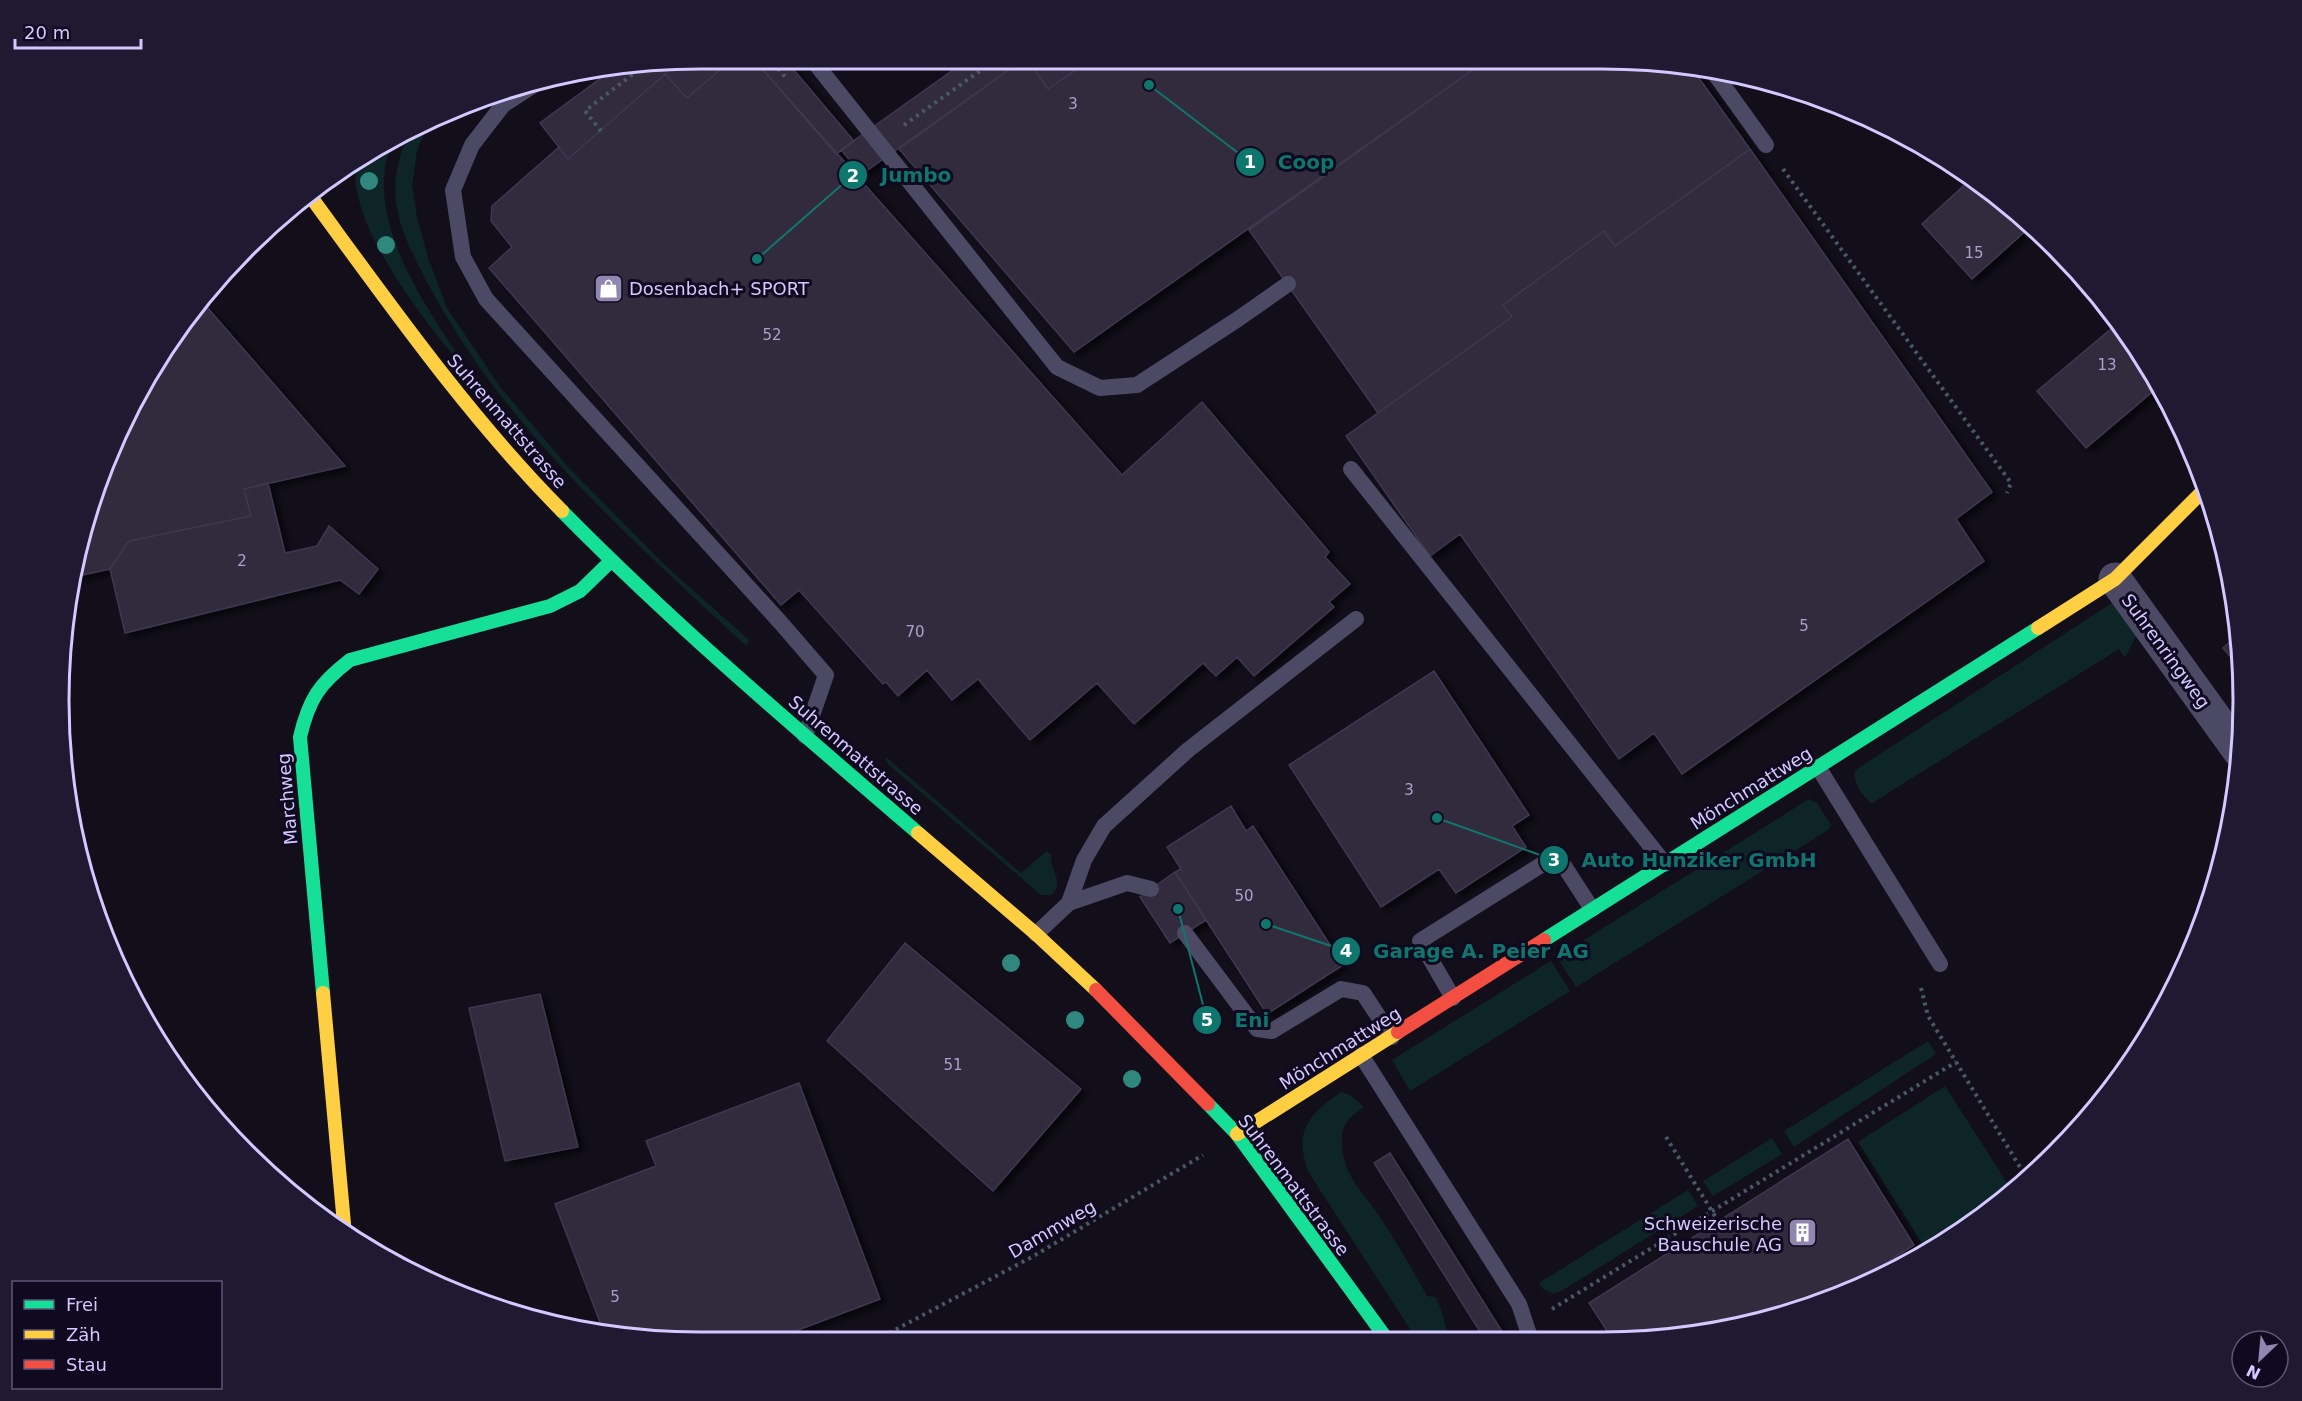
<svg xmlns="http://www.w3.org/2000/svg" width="2302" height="1401" viewBox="0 0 2302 1401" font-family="'DejaVu Sans',sans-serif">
<defs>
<filter id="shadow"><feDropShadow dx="6" dy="4" stdDeviation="3" flood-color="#0009"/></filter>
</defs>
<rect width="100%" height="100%" fill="#120f1a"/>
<!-- green -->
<path fill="#0e2528" d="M430,119L417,151L412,185L417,217L428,258L447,308L501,388L569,468L668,568L749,640L747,645L744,644C626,534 502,426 426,280C407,243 388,208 398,165C401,153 407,131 417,124C421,122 426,121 430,119Z
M395,138C355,213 432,317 474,378V381C433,331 346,228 356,162Z
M2118,599L2141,626L2125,658L2119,649L1872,803C1862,798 1856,784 1854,774L1857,769Z
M885,758H887L1021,873L1047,851L1051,855C1049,868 1061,876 1056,889L1051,895H1041L889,765Z
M1809,799L1817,803L1831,825L1828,830L1576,987L1557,957Z
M1551,961L1570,991L1410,1091L1392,1060Z
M1928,1041L1936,1054L1794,1147L1784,1131Z
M1945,1086L2011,1189L1928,1253L1858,1142Z
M1341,1092L1350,1095L1364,1107C1347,1118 1340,1127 1342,1148C1346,1180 1365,1194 1382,1220C1398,1245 1413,1270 1427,1296L1435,1297C1443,1310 1444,1323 1449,1338H1416L1309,1173C1293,1132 1308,1115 1341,1092Z
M1772,1138L1782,1154L1713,1196L1703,1181Z
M1688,1190L1698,1206L1563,1290L1553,1294L1543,1289L1539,1283Z"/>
<!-- building -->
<path fill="#302b3e" stroke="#3e3850" stroke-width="1.5" filter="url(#shadow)" d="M1644,60L1693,70L1750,149L1615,246L1604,231L1503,305L1512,317L1378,413L1249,230L1485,61Z
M1485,61L1074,352L899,149L1020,62H1029L1048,89L1087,62Z
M1020,62L862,174L841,150L963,63Z
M1029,62H1087L1048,89Z
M757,63L1122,475L1202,402L1329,552L1325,557L1350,584L1329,602L1334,607L1254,676L1237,657L1216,676L1203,663L1134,724L1097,683L1030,740L978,679L952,700L927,670L898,696L886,682L883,684L799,590L781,605L489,268L512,247L491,221L492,206L559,147L568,159L665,74L687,98L727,64Z
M757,63H788L854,141L836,154Z
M620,64H727L687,98L665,74L568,159L540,123Z
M1750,149L1992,492L1956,519L1984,561L1682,774L1654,733L1619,759L1460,534L1430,556L1346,436L1512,317L1503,305L1604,231L1615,246Z
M1972,178L2031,226L1972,279L1922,224Z
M206,306L345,466L244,489L251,516L129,541L110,569L73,577L92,494L167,344L195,309Z
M2118,323L2135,344L2158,387L2086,448L2037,391Z
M268,483L285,553L317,546L329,526L378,569L359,594L340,580L125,633L110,569L129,541L251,516L244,489Z
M2237,635L2240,668L2223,648Z
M1434,671L1529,815L1512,826L1526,847L1456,893L1439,869L1381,907L1289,765Z
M1231,806L1246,831L1253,826L1343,965L1267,1014L1175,872L1181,869L1167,847Z
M1175,872L1206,920L1170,943L1140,897Z
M905,943L1081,1089L993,1191L827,1041Z
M540,994L578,1147L505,1161L469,1008Z
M799,1083L880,1299L769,1341H658L603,1330L555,1204L656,1166L646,1141Z
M1848,1139L1914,1245L1827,1300L1808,1308L1685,1337H1611L1589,1303Z
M1390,1153L1503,1333L1495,1338H1484L1374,1163Z"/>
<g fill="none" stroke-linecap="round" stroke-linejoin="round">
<!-- path -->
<path stroke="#485869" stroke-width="4" stroke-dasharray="3 4.5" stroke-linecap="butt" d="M773,63L788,80
M904,125L991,63
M601,131L585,111L646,64
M1783,169L2011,483L2007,493
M1921,988L1928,1016L2026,1177
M1666,1137L1718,1221
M1552,1309L1956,1062
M876,1340L1032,1257L1203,1155"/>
<!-- lane -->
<path stroke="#4c4964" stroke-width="16" d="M815,63L1057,367L1100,388L1137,385L1238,319L1288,284
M1715,74L1766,145
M537,83L503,105L472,145L453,190L463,257L486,299L780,622L826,675L805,736
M1351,469L1665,864
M1818,767L1940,964
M1069,903L1127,883L1151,889
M1185,933L1257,1029L1272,1031L1341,989L1363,993L1392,1037
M1036,934L1069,903L1084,860L1104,826L1188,750L1356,619
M1453,998L1420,941L1557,855L1592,909
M1361,1055L1519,1304L1529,1334"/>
<!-- street -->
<path stroke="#4c4964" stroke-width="33" d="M2115,579L2239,751"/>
<!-- fast -->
<path stroke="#16e098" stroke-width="14" d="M562,511C674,625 797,729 918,833
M1544,940L2038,628
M323,993L300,737C309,699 319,684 350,660L550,606L580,591L611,561
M1208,1104L1237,1134L1386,1338"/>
<!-- slow -->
<path stroke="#ffcf43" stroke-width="14" d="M308,193C388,302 467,415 562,511
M2038,628L2115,579L2205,489
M918,833L1036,934L1096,990
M323,993L345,1235
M1237,1134L1398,1032"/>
<!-- jam -->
<path stroke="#f24e42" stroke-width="14" d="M1096,990L1208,1104
M1398,1032L1544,940"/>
</g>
<!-- trees -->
<g fill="#30877e">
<circle cx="369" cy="181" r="9"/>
<circle cx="386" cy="245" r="9"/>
<circle cx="1011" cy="963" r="9"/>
<circle cx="1075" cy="1020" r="9"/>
<circle cx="1132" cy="1079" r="9"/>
</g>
<!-- icons -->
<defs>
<symbol id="shop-square" viewBox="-11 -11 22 22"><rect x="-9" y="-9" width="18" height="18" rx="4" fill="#8f87af" stroke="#0f0a1f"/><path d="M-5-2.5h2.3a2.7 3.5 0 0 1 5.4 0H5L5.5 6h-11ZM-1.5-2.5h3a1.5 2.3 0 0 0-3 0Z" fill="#fff"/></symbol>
<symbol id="building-square" viewBox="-11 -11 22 22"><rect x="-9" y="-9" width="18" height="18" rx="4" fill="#8f87af" stroke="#0f0a1f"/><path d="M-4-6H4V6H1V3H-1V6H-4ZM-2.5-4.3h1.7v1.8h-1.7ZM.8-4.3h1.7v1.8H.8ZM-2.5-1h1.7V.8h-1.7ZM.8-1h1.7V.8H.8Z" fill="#fff"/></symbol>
</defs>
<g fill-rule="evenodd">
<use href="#shop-square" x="592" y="272" width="33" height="33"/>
<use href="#building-square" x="1786" y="1216" width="33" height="33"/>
</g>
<g text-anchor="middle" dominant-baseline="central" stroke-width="6" stroke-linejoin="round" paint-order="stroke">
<!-- number labels -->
<g font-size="15" fill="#aaa1cf">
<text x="1073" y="104">3</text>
<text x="1974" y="253">15</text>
<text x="772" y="335">52</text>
<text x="2107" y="365">13</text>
<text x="242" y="561">2</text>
<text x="1804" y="626">5</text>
<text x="915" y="632">70</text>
<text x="1409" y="790">3</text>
<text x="1244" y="896">50</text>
<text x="953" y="1065">51</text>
<text x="615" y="1297">5</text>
</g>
<!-- poi labels -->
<g font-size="18" fill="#d3c8ff" stroke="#0f0a1f" text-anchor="start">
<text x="629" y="288">Dosenbach+ SPORT</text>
<text x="1782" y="1223" text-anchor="end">Schweizerische<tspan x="1782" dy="21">Bauschule AG</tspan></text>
</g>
<!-- street labels -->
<g font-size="18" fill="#d3c8ff" stroke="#0f0a1f">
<text transform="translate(507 421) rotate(49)">Suhrenmattstrasse</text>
<text transform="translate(2166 651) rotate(54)">Suhrenringweg</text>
<text transform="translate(856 755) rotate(41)">Suhrenmattstrasse</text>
<text transform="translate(1751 788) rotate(-32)">Mönchmattweg</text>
<text transform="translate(287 799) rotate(-95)">Marchweg</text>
<text transform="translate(1340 1048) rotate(-32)">Mönchmattweg</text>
<text transform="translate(1294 1185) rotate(53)">Suhrenmattstrasse</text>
<text transform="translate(1052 1229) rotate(-30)">Dammweg</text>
</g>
</g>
<!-- crop -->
<path d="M0 0H2302V1401H0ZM700 69H1602A631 631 0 0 1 2233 700V701A631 631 0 0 1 1602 1332H700A631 631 0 0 1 69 701V700A631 631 0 0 1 700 69Z" fill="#1f1931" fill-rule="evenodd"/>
<path fill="none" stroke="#d3c8ff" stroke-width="3" d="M700 69H1602A631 631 0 0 1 2233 700V701A631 631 0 0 1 1602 1332H700A631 631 0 0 1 69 701V700A631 631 0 0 1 700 69Z"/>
<!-- callouts -->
<path fill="none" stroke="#0f766e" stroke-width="2" d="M1149 85L1250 162M757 259L853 175M1437 818L1554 860M1266 924L1346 951M1178 909L1207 1020"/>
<g fill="#0f766e" stroke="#0f0a1f" stroke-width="2">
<circle cx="1149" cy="85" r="6"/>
<circle cx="757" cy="259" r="6"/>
<circle cx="1437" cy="818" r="6"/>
<circle cx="1266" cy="924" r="6"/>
<circle cx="1178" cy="909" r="6"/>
<circle cx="1250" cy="162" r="15"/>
<circle cx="853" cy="175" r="15"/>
<circle cx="1554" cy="860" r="15"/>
<circle cx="1346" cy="951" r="15"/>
<circle cx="1207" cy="1020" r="15"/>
</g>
<g font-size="18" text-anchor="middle" font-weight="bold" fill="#fff">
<text x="1250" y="168">1</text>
<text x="853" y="182">2</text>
<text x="1554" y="866">3</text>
<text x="1346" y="957">4</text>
<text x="1207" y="1026">5</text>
</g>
<g font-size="20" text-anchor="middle" font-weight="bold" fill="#0f766e" stroke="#0f0a1f" stroke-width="6" stroke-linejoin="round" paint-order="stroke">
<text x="1306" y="169">Coop</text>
<text x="916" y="182">Jumbo</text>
<text x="1699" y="867">Auto Hunziker GmbH</text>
<text x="1481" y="958">Garage A. Peier AG</text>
<text x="1252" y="1027">Eni</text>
</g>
<!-- legend -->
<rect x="12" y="1281" width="210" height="108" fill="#0f0a1f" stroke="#5d5679" stroke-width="1.5"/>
<rect x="24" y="1300" width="30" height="9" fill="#16e098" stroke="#5d5679" stroke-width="1.5"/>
<text x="66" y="1311" font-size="18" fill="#d3c8ff">Frei</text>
<rect x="24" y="1330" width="30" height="9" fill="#ffcf43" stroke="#5d5679" stroke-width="1.5"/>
<text x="66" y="1341" font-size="18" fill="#d3c8ff">Zäh</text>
<rect x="24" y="1360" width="30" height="9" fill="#f24e42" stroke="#5d5679" stroke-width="1.5"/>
<text x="66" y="1371" font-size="18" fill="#d3c8ff">Stau</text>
<!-- north arrow -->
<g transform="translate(2260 1359) rotate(206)"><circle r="28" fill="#0f0a1f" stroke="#5d5679" stroke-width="1.5"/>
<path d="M0-4.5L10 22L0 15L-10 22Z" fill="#8f87af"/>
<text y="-9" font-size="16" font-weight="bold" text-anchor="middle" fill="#d3c8ff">N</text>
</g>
<!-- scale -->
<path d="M15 39v9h126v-9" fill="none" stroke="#d3c8ff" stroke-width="3"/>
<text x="24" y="39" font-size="18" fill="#d3c8ff" stroke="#0f0a1f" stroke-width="4.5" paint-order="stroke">20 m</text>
</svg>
